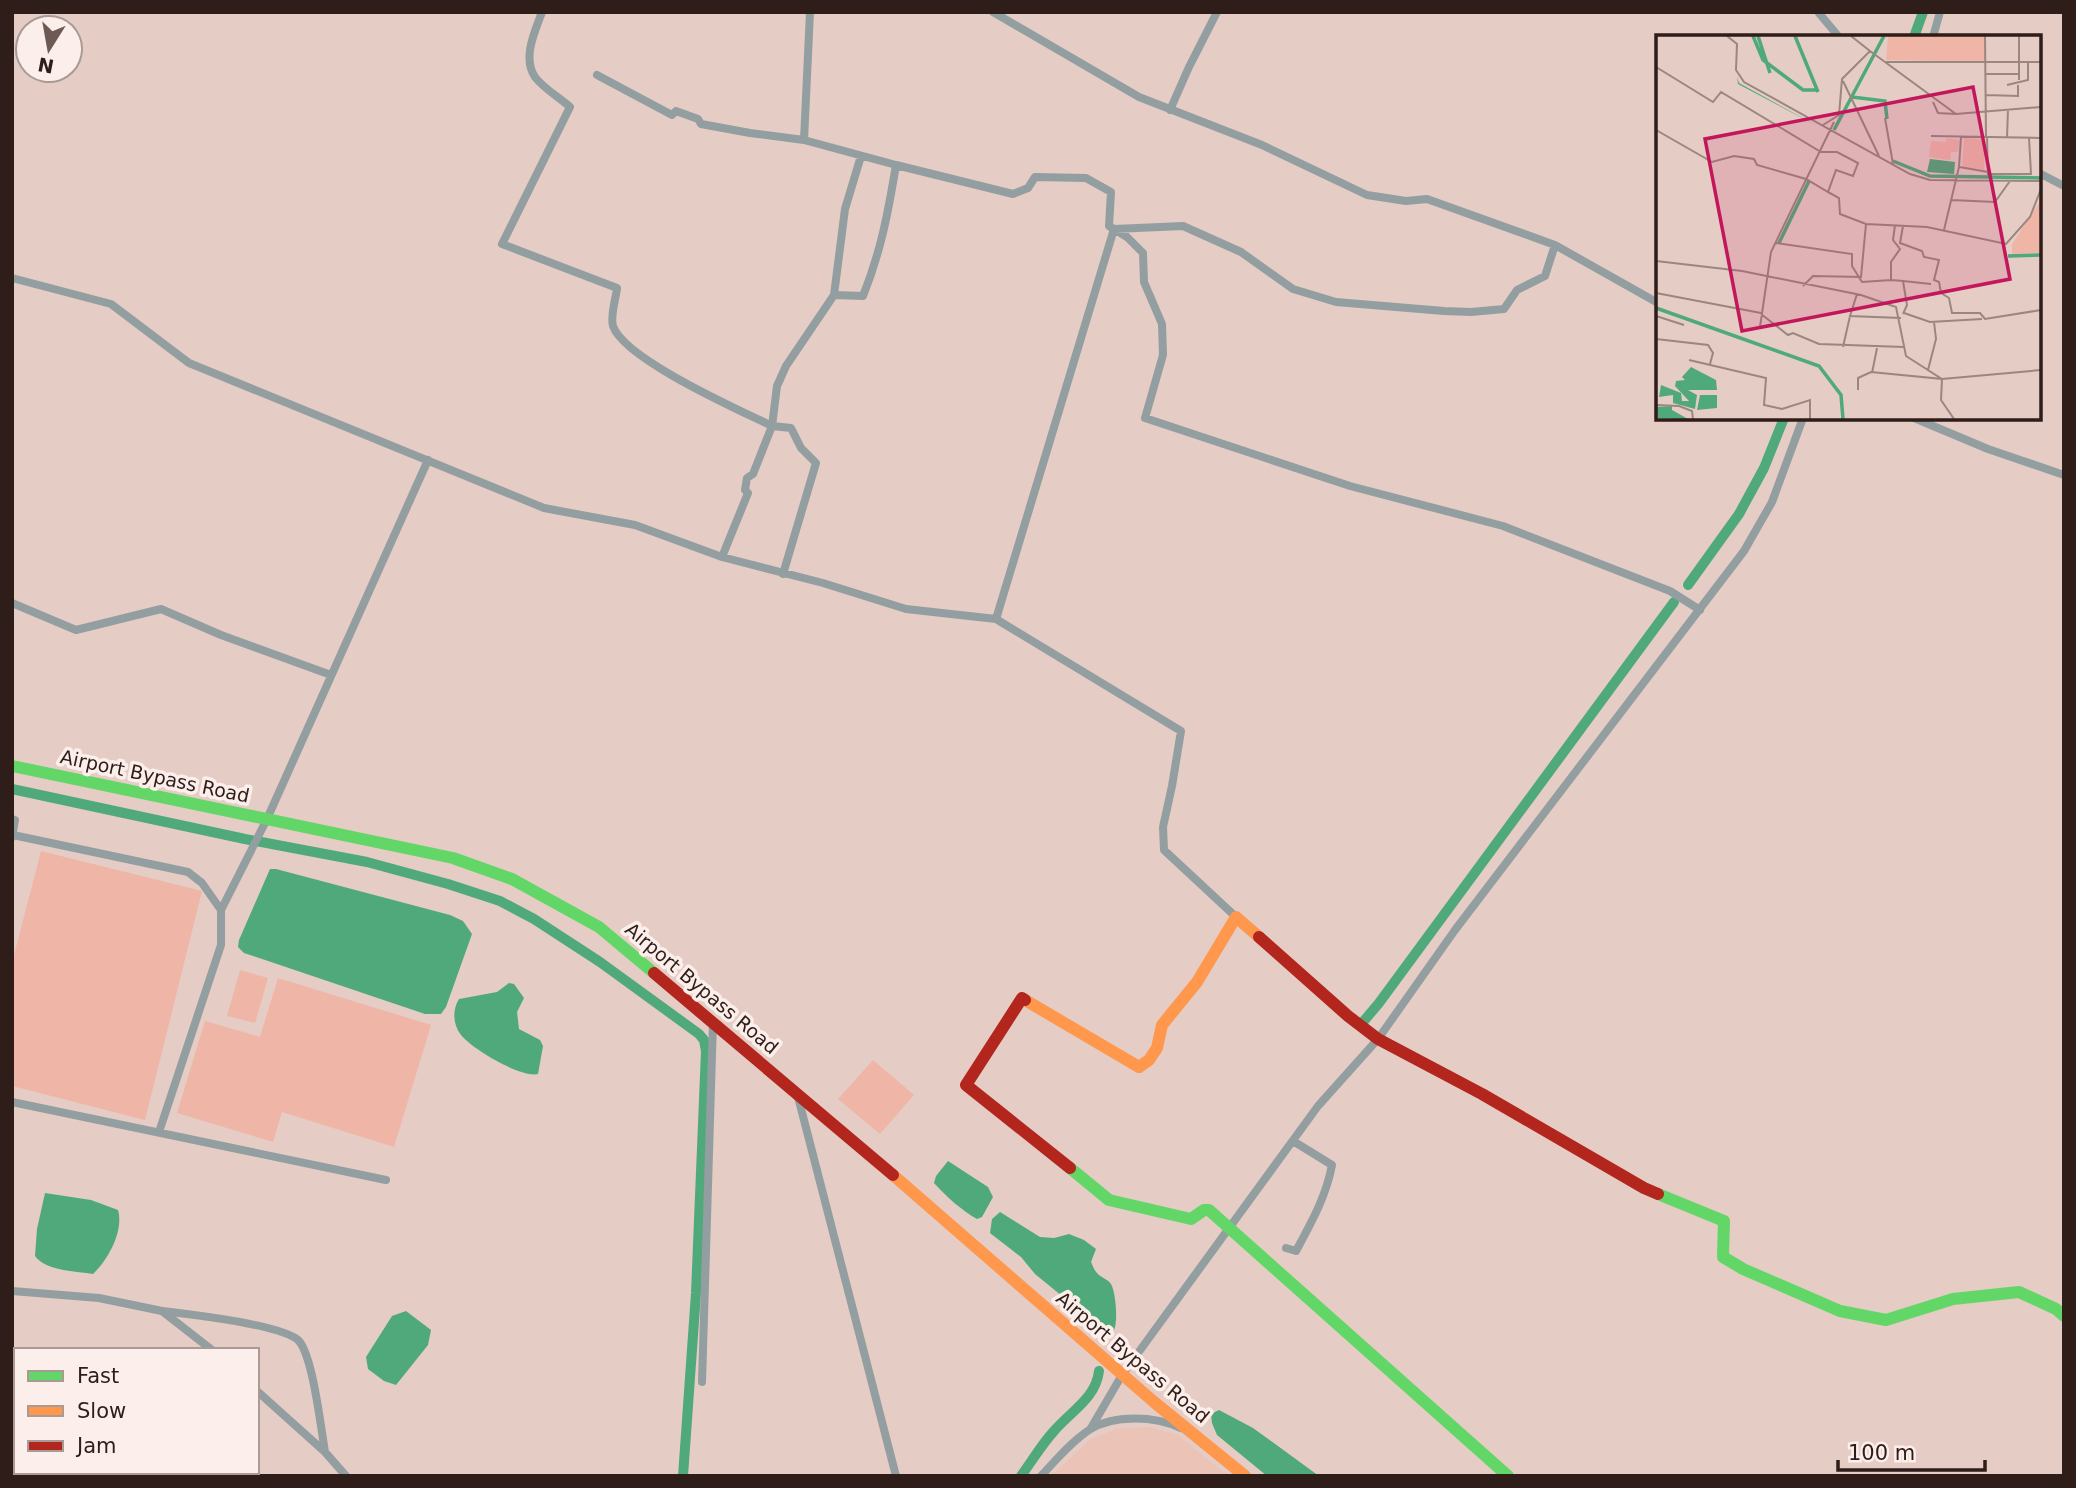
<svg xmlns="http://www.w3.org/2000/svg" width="2076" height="1488" viewBox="0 0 2076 1488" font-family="'DejaVu Sans',sans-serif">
<rect width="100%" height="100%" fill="#e5ccc5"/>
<!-- built -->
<path fill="#ebc3b7" d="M1148,1427L1178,1435L1228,1476H1051L1091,1439L1116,1429Z"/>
<!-- green -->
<path fill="#efb6a7" d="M41,851L202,891L145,1120L12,1086V963Z
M240,970L268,978L255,1023L227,1016Z
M278,978L431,1025L394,1147L282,1112L273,1142L177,1113L205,1021L260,1037Z
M873,1060L914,1095L880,1134L838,1099Z"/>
<!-- water -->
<path fill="#50a97b" d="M270,869H276L450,915L463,921L472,934L446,1007L441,1014H425L244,953L238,947L239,940Z
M509,983L514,984L524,998L517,1012L519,1029L540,1040L543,1046L538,1074C521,1078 472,1049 461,1035C453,1025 452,1010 459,999L497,992Z
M948,1161L988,1187L993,1197L982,1217L977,1219C961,1210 947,1197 934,1183L936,1176Z
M45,1193L91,1200L118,1210C124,1231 108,1260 93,1274C75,1271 46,1271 35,1256L37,1229Z
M1000,1212L1040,1237L1054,1238L1069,1234L1084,1240L1096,1249L1091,1262C1093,1266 1094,1270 1097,1273C1100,1277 1108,1279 1111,1284C1116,1293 1118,1322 1114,1330L1105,1333L1092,1325L1073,1305L1035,1274L1021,1257L990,1233L992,1219Z
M406,1311L431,1330L428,1345L396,1385L384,1381L368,1369L366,1357L392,1316Z
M1219,1410L1253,1428L1319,1476H1267L1217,1435L1212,1423L1211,1414Z"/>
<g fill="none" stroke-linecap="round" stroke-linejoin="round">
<!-- canal -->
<path stroke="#50a97b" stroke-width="10" d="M1914,37L1923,12
M1688,585L1739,514L1764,468L1784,418
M12,789L245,839L367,862L448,884L500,901L534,919L600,962L699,1034L704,1040L706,1051L696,1293L683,1476
M1363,1022L1379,1003L1674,602
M1021,1476C1032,1461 1042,1444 1054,1431C1071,1411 1096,1398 1099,1371"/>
<!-- street -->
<path stroke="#939ea0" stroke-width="8" d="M542,12C535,31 522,58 535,77C543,88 560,98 570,107L502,244L617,288C616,298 610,316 613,326C624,359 739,410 772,426L753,474L747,478L745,490L748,493L722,557
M810,12L804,140L896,165
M993,12L1139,97L1262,145L1367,195L1406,201L1427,199L1555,245L1658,303
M1818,12L1839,37
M1933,37L1940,12
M597,75L672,115L676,111L698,119L701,124L750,133L804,140
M1170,110L1189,67L1217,12
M2039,173L2064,186
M12,278L111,304L189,363L544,508L635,525L722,557L823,583L906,609L996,619L1181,731L1172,786L1163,827L1164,850L1236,917
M834,295L845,209L861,156
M1914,418L1988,449L2064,475
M783,574L816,463L801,448L791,428L772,426L777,386L786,366L834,295L863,296C881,251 888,213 896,165L1013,194L1028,188L1035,177L1086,178L1111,192L1109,226L1127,237L1143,253L1144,282L1162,324L1163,355L1145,418L1350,486L1503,526L1670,591L1700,610
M12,603L76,630L161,609L221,635L331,675
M996,619L1114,229L1183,226L1241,252L1293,289L1336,302L1444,311L1471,312L1504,309L1517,290L1545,276L1555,245
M12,819L15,820L12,837
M13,835L188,872L202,883L221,910V945L159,1132
M221,910L267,819L428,460
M797,1093L896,1476
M12,1102L386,1180
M1286,1248L1296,1251C1311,1223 1326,1197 1332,1165L1293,1141
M12,1291L99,1298L162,1311L212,1350
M162,1311C188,1314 284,1325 299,1341C313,1357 321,1429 325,1452
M702,1382L713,1022
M257,1391L325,1452L346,1476
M1091,1428L1122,1375L1318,1106L1378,1039L1455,930L1744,551L1772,502L1803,418
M1041,1476C1056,1460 1071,1442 1089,1430C1114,1414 1155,1416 1181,1428"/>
<!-- fast -->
<path stroke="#63d668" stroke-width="12" d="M12,766L453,858L512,879L599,927L654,973
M1070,1168L1109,1200L1191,1219L1204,1210H1209L1508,1476
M1658,1194L1724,1221L1723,1257L1743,1269L1840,1311L1886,1320L1953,1299L2019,1292L2056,1309L2064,1316"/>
<!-- slow -->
<path stroke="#ff974d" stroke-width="12" d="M1025,1000L1139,1067L1149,1060L1157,1048L1162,1025L1197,982L1236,917L1259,937
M893,1175L1154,1402L1245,1476"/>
<!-- jam -->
<path stroke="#b3261e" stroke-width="12" d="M1259,937L1348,1016L1378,1039L1482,1094L1644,1188L1658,1194
M654,973L893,1175
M1025,1000L1022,998L966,1085L1070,1168"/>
</g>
<g text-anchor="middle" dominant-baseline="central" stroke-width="7" stroke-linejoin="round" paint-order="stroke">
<!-- street labels -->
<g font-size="19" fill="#2e1d19" stroke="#fceeea">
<text transform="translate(155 776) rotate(12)">Airport Bypass Road</text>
<text transform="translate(702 988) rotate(40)">Airport Bypass Road</text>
<text transform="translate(1133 1357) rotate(40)">Airport Bypass Road</text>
</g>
</g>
<!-- overview -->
<g transform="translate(1656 35)">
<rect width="385" height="385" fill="#e5ccc5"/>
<path d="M232,1H329V27L230,25ZM290,103L304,105L302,117H295L294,125L273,122L275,106L290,107ZM308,103L329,104L328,135L306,134ZM385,165V218L356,219V209Z" fill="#efb6a7"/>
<path d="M81,42L83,48L163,92L82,49ZM274,124L299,127L298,139L271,137ZM35,332L60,345L61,355H32L41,360L39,374L17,368V360L3,362L5,350L25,358L26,366H33L19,351L20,346L29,345L26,342ZM44,360H61V373L41,375ZM16,371V375L32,384L0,383V372Z" fill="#50a97b"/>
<path fill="none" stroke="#50a97b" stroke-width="3.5" d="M97,1L107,25L147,55H161M102,1L114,38M139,1L162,57M196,62L229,66L231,84M178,95L228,1M237,126L274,141L385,143M123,208L153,146M352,221L385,220M0,273L163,331L185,360L187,384"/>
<path fill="none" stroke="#9c8680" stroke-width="2" d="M71,1L81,9L80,35L88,47L254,139L274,145L385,146M195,1L214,16M329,1L330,102M363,1V45M230,27H385M0,32L57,67L65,57L165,117H181L202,128L197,141L180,135L172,157L150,144L101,130L98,124L78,121L56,127L0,95M330,39H363M187,46L223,121M351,50L372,45V27M330,60L362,61V50M277,67L282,78L300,79M229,83L237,129M167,90L183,80L186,44L214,16L300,79L385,72M275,101L385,103M305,102L303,132L332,137M331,102L332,139H375L373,103M351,103L352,74M172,157L183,163L184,179L210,189L271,192L350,209L374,182L385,154M295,165L339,167L354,146M247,191L244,208L266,216L268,222L283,225L278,245L283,247L285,258L293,263L296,278H324L329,284L385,275M288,195L303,132M120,208L196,219V231L206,247L235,245V227L244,214L237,205L239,190M0,226L86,236L205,260L240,272L250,321L286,344L385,335M235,245L247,246L251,270L247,279M247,246L275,249M147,251L157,241L205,242L210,189M0,258L105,278M201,259L194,281L245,283M248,278L274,287L326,284M105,279L132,300L137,298L163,309L248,312M0,281L28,290M104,292L115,217L178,87M0,304L52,310L57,318L54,329M187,312L194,281M33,325L110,343L108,370L126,374L154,365V384M272,335L280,304L278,287M216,338L221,313M202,355V343L215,337L286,344L285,365L298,384M0,370L23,371L36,376L37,384"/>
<path fill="#c2185b" fill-opacity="0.15" stroke="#c2185b" stroke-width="3.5" d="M317,52L354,244L86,296L49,104Z"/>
<rect width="385" height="385" fill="none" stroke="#2e1d19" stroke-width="3.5"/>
</g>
<!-- border -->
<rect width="2076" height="1488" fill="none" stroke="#2e1d19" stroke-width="28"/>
<!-- legend -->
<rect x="14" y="1348" width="245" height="126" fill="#fceeea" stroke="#aa9a96" stroke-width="2"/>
<rect x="28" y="1371" width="35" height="10" fill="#63d668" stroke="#aa9a96" stroke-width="2"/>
<text x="77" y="1383" font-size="21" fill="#2e1d19">Fast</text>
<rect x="28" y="1406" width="35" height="10" fill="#ff974d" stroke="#aa9a96" stroke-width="2"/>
<text x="77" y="1418" font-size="21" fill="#2e1d19">Slow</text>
<rect x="28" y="1441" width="35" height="10" fill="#b3261e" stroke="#aa9a96" stroke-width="2"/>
<text x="77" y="1453" font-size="21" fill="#2e1d19">Jam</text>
<!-- north arrow -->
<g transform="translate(49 49) rotate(191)"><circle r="33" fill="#fceeea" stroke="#aa9a96" stroke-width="2"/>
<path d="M0-5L12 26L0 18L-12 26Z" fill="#6e5a55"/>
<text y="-10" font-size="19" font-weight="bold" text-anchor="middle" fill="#2e1d19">N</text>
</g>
<!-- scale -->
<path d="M1838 1460v10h147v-10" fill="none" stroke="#2e1d19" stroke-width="3.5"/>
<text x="1848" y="1460" font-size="21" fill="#2e1d19" stroke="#fceeea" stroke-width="5" paint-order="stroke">100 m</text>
</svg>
